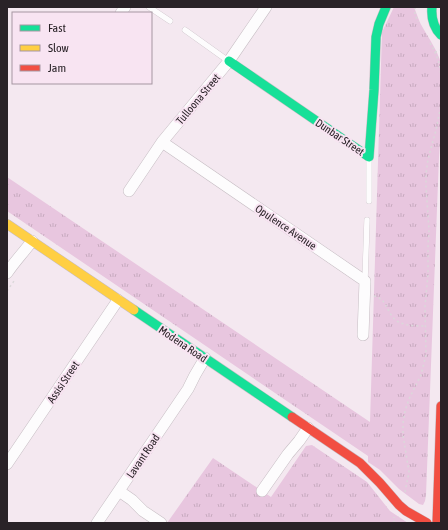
<svg xmlns="http://www.w3.org/2000/svg" width="448" height="530" viewBox="0 0 448 530" font-family="'Asap Condensed',sans-serif">
<defs>
<pattern id="grass-tufts" width="24" height="20" patternUnits="userSpaceOnUse"><rect width="24" height="20" fill="#e8c6df"/><path d="M3 7l-1-3M5 7V3M7 7l1-3M15 17l-1-3M17 17v-4M19 17l1-3" fill="none" stroke="#c7aabf"/></pattern>
</defs>
<rect width="100%" height="100%" fill="#f4e8f0"/>
<!-- grass -->
<path fill="url(#grass-tufts)" d="M394,7H414C417,14 419,22 423,28C430,40 437,50 441,63V129L439,157L426,495L425,501L423,505L419,504L399,489L380,470L368,462V456L7,211V177L370,422L382,32Z
M312,445L367,482L390,511L408,523H167L213,458L271,497L306,446Z"/>
<g fill="none" stroke-linecap="round" stroke-linejoin="round">
<defs>
<path id="lane" d="M149,7L170,21
M185,30L227,60
M369,201V157
M365,280L367,220"/>
<path id="street" d="M121,13L125,7
M162,142L365,281L363,335
M129,191L162,142L229,61L266,7
M7,273C15,261 24,252 32,241
M7,464L118,300
M119,491L132,500L143,511L161,523
M262,491L288,454L299,441L308,428
M97,523L188,389L195,375L205,358"/>
<path id="fast" d="M432,7C431,18 433,27 441,35
M229,61L369,157L374,90L376,37L379,24L386,7
M134,310L292,417"/>
<path id="slow" d="M7,224L134,310"/>
<path id="jam" d="M292,417L360,463L380,483L399,505L406,511L427,523
M437,523L441,406"/>
</defs>
<!-- lane casing -->
<use href="#lane" stroke="#c6bdc3" stroke-width="6"/>
<!-- street casing -->
<use href="#street" stroke="#c6bdc3" stroke-width="12"/>
<!-- fast casing -->
<use href="#fast" stroke="#c6bdc3" stroke-width="10"/>
<!-- slow casing -->
<use href="#slow" stroke="#c6bdc3" stroke-width="10"/>
<!-- jam casing -->
<use href="#jam" stroke="#c6bdc3" stroke-width="10"/>
<!-- path -->
<path stroke="#dbd8da" stroke-width="1.5" stroke-dasharray="2 3" stroke-linecap="butt" d="M415,7V14L418,22
M430,43C437,54 440,64 441,77
M435,52L441,50
M7,291L14,281
M374,296C389,300 385,312 397,321C405,326 416,326 425,326
M405,492L409,472L403,435V423L405,411L409,399L421,375L426,355L425,306L428,274V245L429,230L426,186V174L428,159L436,130L441,105
M394,523V517"/>
<!-- lane -->
<use href="#lane" stroke="#fdfcfd" stroke-width="5.5"/>
<!-- street -->
<use href="#street" stroke="#fdfcfd" stroke-width="11"/>
<!-- fast -->
<use href="#fast" stroke="#16e098" stroke-width="9"/>
<!-- slow -->
<use href="#slow" stroke="#ffcf43" stroke-width="9"/>
<!-- jam -->
<use href="#jam" stroke="#f24e42" stroke-width="9"/>
</g>
<g text-anchor="middle" dominant-baseline="central" stroke-width="4" stroke-linejoin="round" paint-order="stroke">
<!-- street labels -->
<g font-size="11" fill="#292227" stroke="#f8e4f2">
<text transform="translate(198 99) rotate(-50)">Tulloona Street</text>
<text transform="translate(340 137) rotate(34)">Dunbar Street</text>
<text transform="translate(286 227) rotate(34)">Opulence Avenue</text>
<text transform="translate(183 344) rotate(34)">Modena Road</text>
<text transform="translate(63 382) rotate(-56)">Assisi Street</text>
<text transform="translate(143 456) rotate(-56)">Lavant Road</text>
</g>
</g>
<!-- border -->
<rect width="448" height="530" fill="none" stroke="#292227" stroke-width="16"/>
<!-- legend -->
<rect x="12" y="12" width="140" height="72" fill="#f8e4f2" stroke="#a596a1"/>
<rect x="20" y="25" width="20" height="6" fill="#16e098" stroke="#a596a1"/>
<text x="48" y="32" font-size="12" fill="#292227">Fast</text>
<rect x="20" y="45" width="20" height="6" fill="#ffcf43" stroke="#a596a1"/>
<text x="48" y="52" font-size="12" fill="#292227">Slow</text>
<rect x="20" y="65" width="20" height="6" fill="#f24e42" stroke="#a596a1"/>
<text x="48" y="72" font-size="12" fill="#292227">Jam</text>
</svg>
